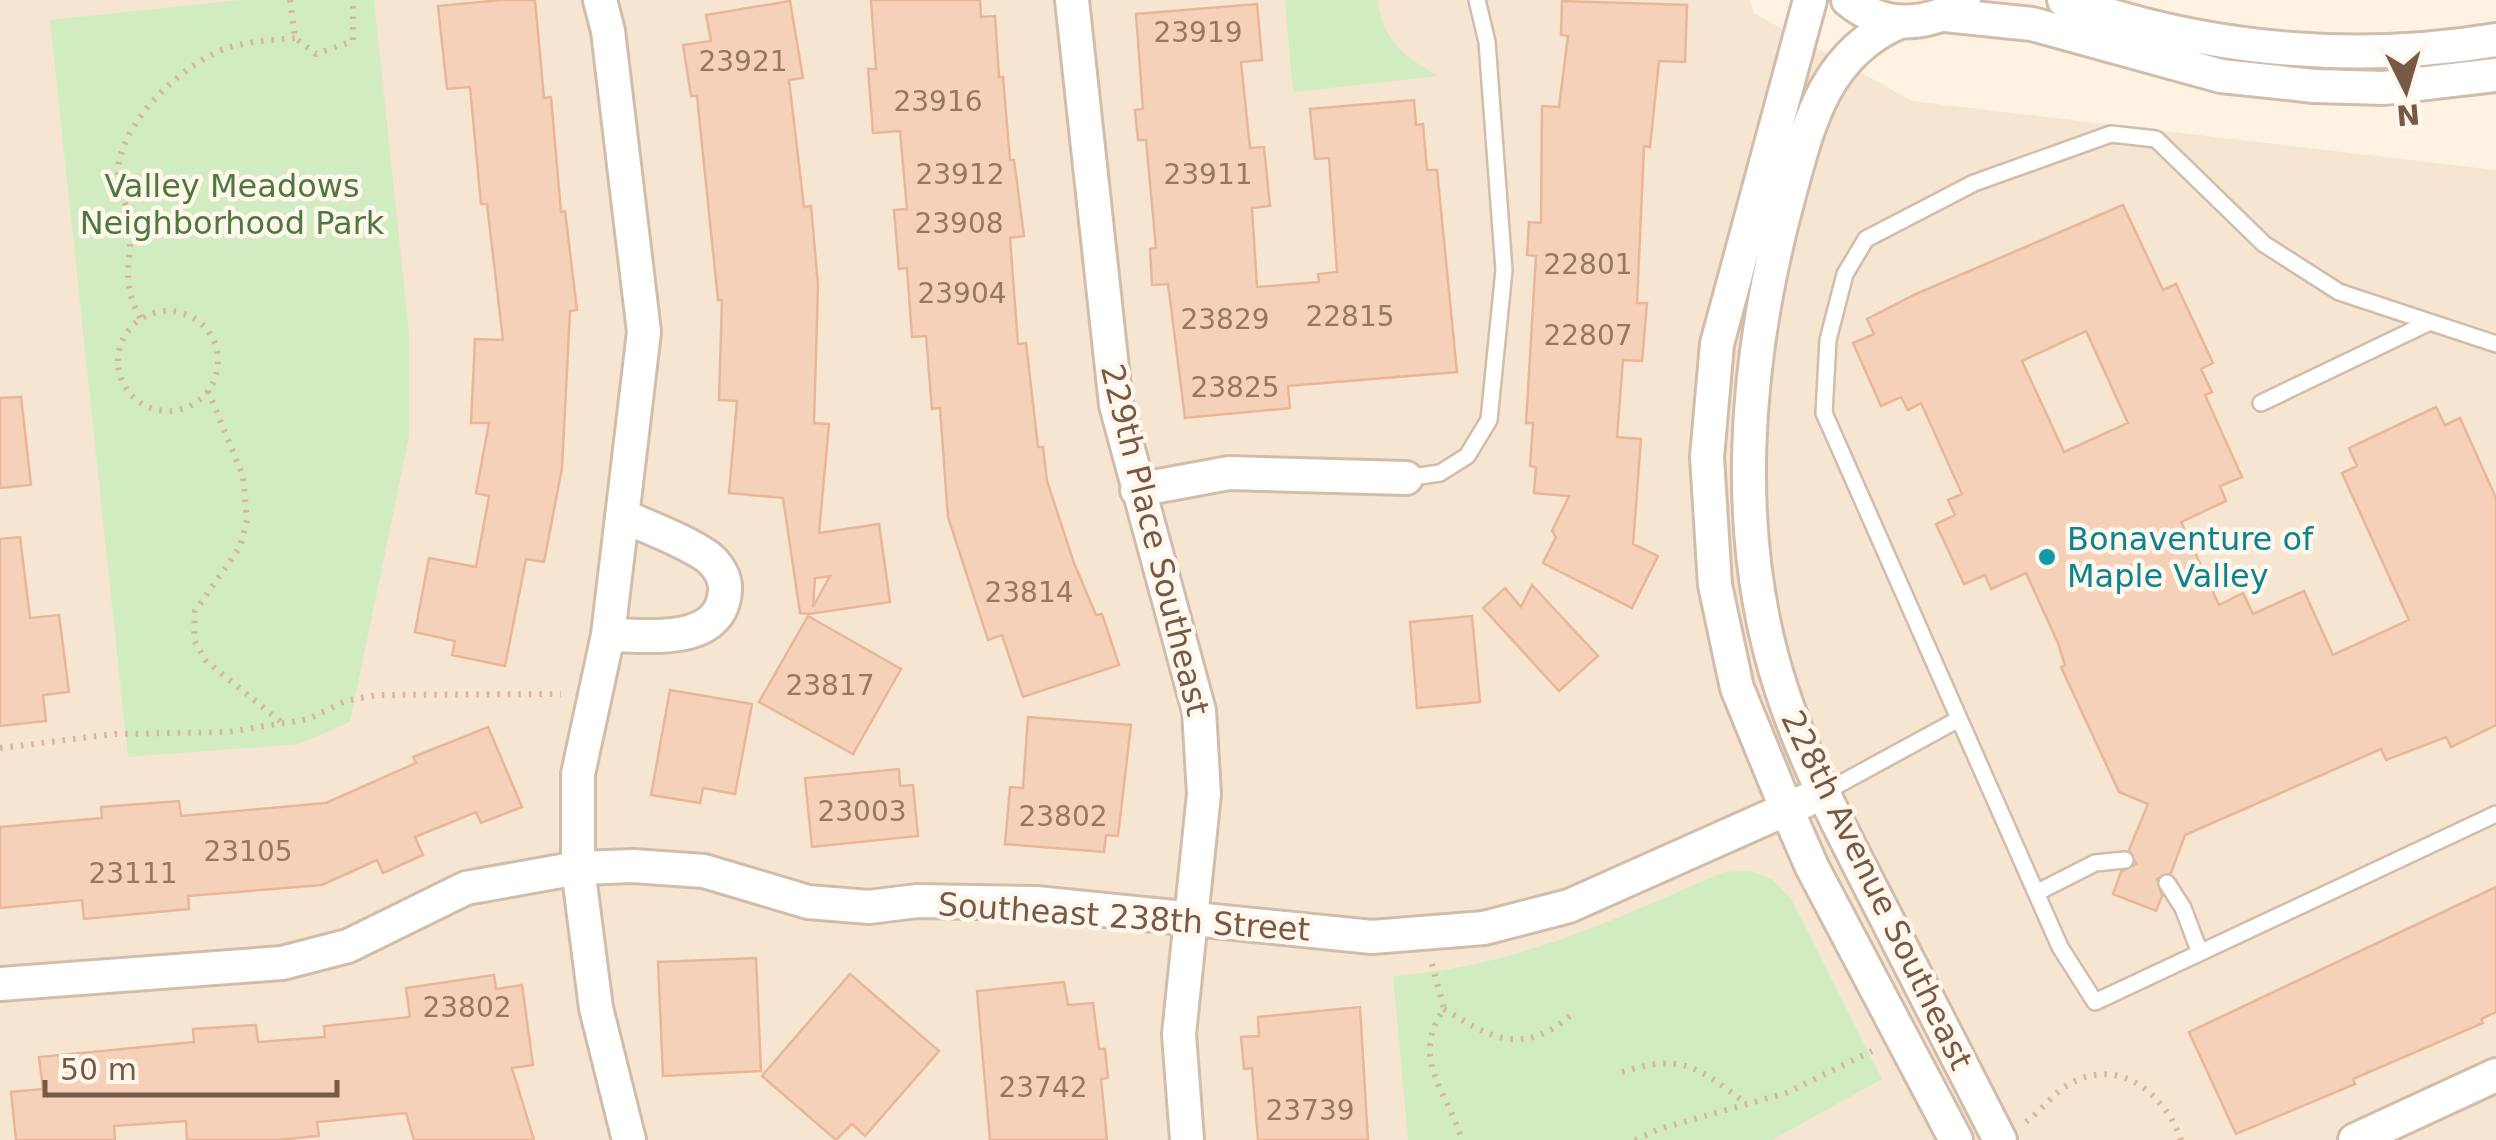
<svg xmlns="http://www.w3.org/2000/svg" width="2496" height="1140" viewBox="0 0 2496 1140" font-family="'DejaVu Sans',sans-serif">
<rect width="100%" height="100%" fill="#fef3e3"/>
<!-- residential -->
<path fill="#f6e5d1" d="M0,0H1750L1754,13L1912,101L2496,170V1140H0Z"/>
<!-- green -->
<path fill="#d2ecc1" d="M240,0H374L409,332V437L350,722L299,744L128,757L50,20Z
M1285,0H1378C1381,39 1406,58 1438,76L1293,92Z
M1750,871L1772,879L1791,899L1882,1079L1772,1140H1408L1393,976C1518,966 1611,921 1724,872Z"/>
<!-- building -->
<path fill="#f5d1b9" stroke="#e9b798" stroke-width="2.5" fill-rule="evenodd" d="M501,0H535L544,98L551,97L561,212L565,211L577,310L570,311L562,468L544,562L526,559L505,666L452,655L455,641L415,632L429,558L476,567L489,496L476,493L489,423H471L475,339L503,340L487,204H481L470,87L447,89L438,6Z
M871,0H980L981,17L995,16L999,77H1003L1010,160H1014L1024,236L1010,238L1018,344L1026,343L1038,447H1043L1047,481L1074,563L1096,615L1102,614L1119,665L1023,697L1002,635L988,640L948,517L940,408L932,409L926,336L912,337L907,268L899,269L894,210L907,209L900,131L873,133L868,69H876Z
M790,1L803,78L789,80L804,207L811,206L818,285L814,423L829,424L819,533L879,524L890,602L809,614L800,613L783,498L729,493L737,401L719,400L722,300H718L697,96H691L683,45L711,41L706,15ZM830,576L813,607L815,578Z
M1562,1L1687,5L1685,62L1659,61L1650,147L1644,146L1637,303H1647L1642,361L1623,360L1617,437L1641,439L1633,544L1658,556L1632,608L1543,563L1556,537L1552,531L1569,496L1534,493L1536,467L1530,466L1533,423H1526L1536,256L1527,255L1529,222L1541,223L1542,106L1559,107L1568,36L1561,35Z
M1257,4L1262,60L1241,62L1250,148L1264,147L1270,206L1252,208L1257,287L1319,282L1318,274L1337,272L1329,158L1315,159L1310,109L1414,100L1416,125L1423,124L1427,170H1437L1457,372L1288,386L1290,408L1185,418L1168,284L1152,285L1150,249L1156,248L1146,140H1138L1135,110L1143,109L1136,14Z
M2123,205L2163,290L2176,284L2213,363L2201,369L2212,392L2205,395L2242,477L2220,486L2226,501L2181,522L2219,605L2243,593L2253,614L2304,591L2333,655L2409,620L2342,473L2357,466L2349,448L2436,407L2445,425L2460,418L2496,498V725L2451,747L2446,737L2386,760L2381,749L2185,835L2171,873L2157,879L2162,896L2156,911L2113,894L2121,872L2136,864L2129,850L2148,804L2119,792L2061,667L2065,665L2058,643L2026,573L1991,589L1985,575L1964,584L1936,524L1955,515L1948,500L1962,494L1921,403L1908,410L1901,397L1881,406L1853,343L1874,334L1867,319L1916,294ZM2086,331L2128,423L2064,452L2022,361Z
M21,397L31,485L0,488V398Z
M20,537L30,618L59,615L69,692L43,695L46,721L0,726V539Z
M1532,585L1598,656L1559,691L1483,608L1505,588L1521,607Z
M808,616L901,669L853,754L759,702Z
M1472,616L1480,702L1417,708L1410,622Z
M670,690L752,704L735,794L703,788L700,803L651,795Z
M1028,717L1131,725L1118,836L1106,835L1104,852L1005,844L1010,787L1023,788Z
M488,727L522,807L481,823L476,812L415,837L423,855L383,873L377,860L322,885L188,896L189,909L84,919L82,900L0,908V827L102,818L101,807L179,801L181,816L326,803L416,763L413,757Z
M899,769L900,786L913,785L918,836L812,847L805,778Z
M2496,887V1012L2481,1019L2483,1023L2353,1079L2355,1084L2236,1134L2189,1032Z
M756,958L761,1071L663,1076L658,962Z
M850,974L939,1051L865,1136L852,1124L836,1140L762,1076Z
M494,975L496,989L522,985L533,1065L512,1068L534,1140H414L406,1113L317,1122L319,1136L277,1140H187L186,1121L114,1126L115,1140H16L11,1092L43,1089L39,1057L194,1042L193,1029L256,1025L258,1042L325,1037L324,1026L410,1017L406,988Z
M1064,982L1068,1005L1093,1003L1099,1049H1105L1108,1078L1101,1079L1107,1140H990L977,991Z
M1360,1007L1368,1140H1258L1252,1068L1244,1069L1241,1037L1259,1036L1258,1017Z"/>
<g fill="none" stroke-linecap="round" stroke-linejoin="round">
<defs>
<path id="lane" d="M2496,344L2339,292L2264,244L2156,139L2111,134L1974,183L1866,239L1845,274L1828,340L1824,413L2060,947L2095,1002L2496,814
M2261,403L2428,323
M1406,478L1440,473L1467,456L1489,420L1504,270L1487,42L1477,0
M1825,792L1959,719
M2167,883L2183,908L2200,953
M2036,893L2095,863L2125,860"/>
<path id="street" d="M600,0L608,31L644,332L608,635L578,774V868L596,1008L629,1140
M1072,0L1116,405L1199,711L1204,794L1179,1034L1187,1140
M1810,0L1717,344L1707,457L1715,585L1737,688L1787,810L1812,867L1956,1140
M1848,0C1884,30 1926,26 1964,4
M2064,0C2201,50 2352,64 2496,40
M1945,15L2032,24L2221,76L2314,86L2384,88L2496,75
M1899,22C1823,55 1808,126 1788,199C1745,357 1730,534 1782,691C1805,762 1842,832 1876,898C1917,978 1958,1059 2000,1140
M1137,490L1229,473L1406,478
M608,635C647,635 722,647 725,590C726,578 718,565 708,557C684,540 651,529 624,516
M0,984L282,963L348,946L466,888L578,868L633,866L704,871L808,902L869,907L917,901L1036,903L1372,937L1484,928L1569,906L1825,792
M2355,1140L2496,1075"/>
</defs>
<!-- lane casing -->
<use href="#lane" stroke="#d2bdab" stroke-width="20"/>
<!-- street casing -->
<use href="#street" stroke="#d2bdab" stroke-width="38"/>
<!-- path -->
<path stroke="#dab49c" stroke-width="6" stroke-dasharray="2.5 8" stroke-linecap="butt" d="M290,0L295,38L316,54L353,41V0
M118 361a50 50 0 1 1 100 0a50 50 0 1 1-100 0Z
M140,318C119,278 133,262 130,222C128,207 119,192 118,177C115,126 183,63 227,48C249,41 272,40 295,38
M208,391L243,476L247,520L240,547L195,611L194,640L205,660L281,722
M0,748L115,734L228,732L309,719L345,701L377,695L561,694
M1432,964L1444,1009C1410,1059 1446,1089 1462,1140
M1444,1009C1490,1038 1523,1057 1571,1015
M1622,1072C1684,1053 1696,1067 1746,1103
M2026,1122C2042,1110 2056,1090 2073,1082C2123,1057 2166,1097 2181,1140
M1635,1140L1659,1129L1786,1093L1872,1051"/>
<!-- lane -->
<use href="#lane" stroke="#fff" stroke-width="15"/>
<!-- street -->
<use href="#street" stroke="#fff" stroke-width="32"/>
</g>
<!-- markers -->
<circle fill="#0f9aa8" stroke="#fff7eb" stroke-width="4" cx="2047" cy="557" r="10"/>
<g text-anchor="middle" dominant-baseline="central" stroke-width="9" stroke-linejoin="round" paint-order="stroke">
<!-- number labels -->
<g font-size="28" fill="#977764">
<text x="1198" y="32">23919</text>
<text x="743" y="61">23921</text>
<text x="938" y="101">23916</text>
<text x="960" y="174">23912</text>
<text x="1208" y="174">23911</text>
<text x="959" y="223">23908</text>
<text x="1588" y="264">22801</text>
<text x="962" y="293">23904</text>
<text x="1350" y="316">22815</text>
<text x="1225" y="319">23829</text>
<text x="1588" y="335">22807</text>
<text x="1235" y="387">23825</text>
<text x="1029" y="592">23814</text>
<text x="830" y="685">23817</text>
<text x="862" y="811">23003</text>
<text x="1063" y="816">23802</text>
<text x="248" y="851">23105</text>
<text x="133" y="873">23111</text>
<text x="467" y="1007">23802</text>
<text x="1043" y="1087">23742</text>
<text x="1310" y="1110">23739</text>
</g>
<!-- park labels -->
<g font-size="32" fill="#4d793c" stroke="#fff7eb">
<text x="232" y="186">Valley Meadows<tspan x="232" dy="37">Neighborhood Park</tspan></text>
</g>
<!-- culture labels -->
<g font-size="32" fill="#0d838f" stroke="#fff7eb" text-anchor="start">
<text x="2067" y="539">Bonaventure of<tspan x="2067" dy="37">Maple Valley</tspan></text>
</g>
<!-- street labels -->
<g font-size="32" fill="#785947" stroke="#fff7eb">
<text transform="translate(1155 540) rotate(76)">229th Place Southeast</text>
<text transform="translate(1877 890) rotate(64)">228th Avenue Southeast</text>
<text transform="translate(1124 917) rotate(4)">Southeast 238th Street</text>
</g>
</g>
<!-- north arrow -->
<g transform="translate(2406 90) rotate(175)" stroke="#fff7eb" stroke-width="8" paint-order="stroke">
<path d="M0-8L18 38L0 25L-18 38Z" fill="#785947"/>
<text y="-15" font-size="28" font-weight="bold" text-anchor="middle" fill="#785947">N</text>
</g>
<!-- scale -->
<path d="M45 1080v15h292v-15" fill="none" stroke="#785947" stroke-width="5"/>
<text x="60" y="1080" font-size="30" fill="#785947" stroke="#fff7eb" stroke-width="8" paint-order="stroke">50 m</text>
</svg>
